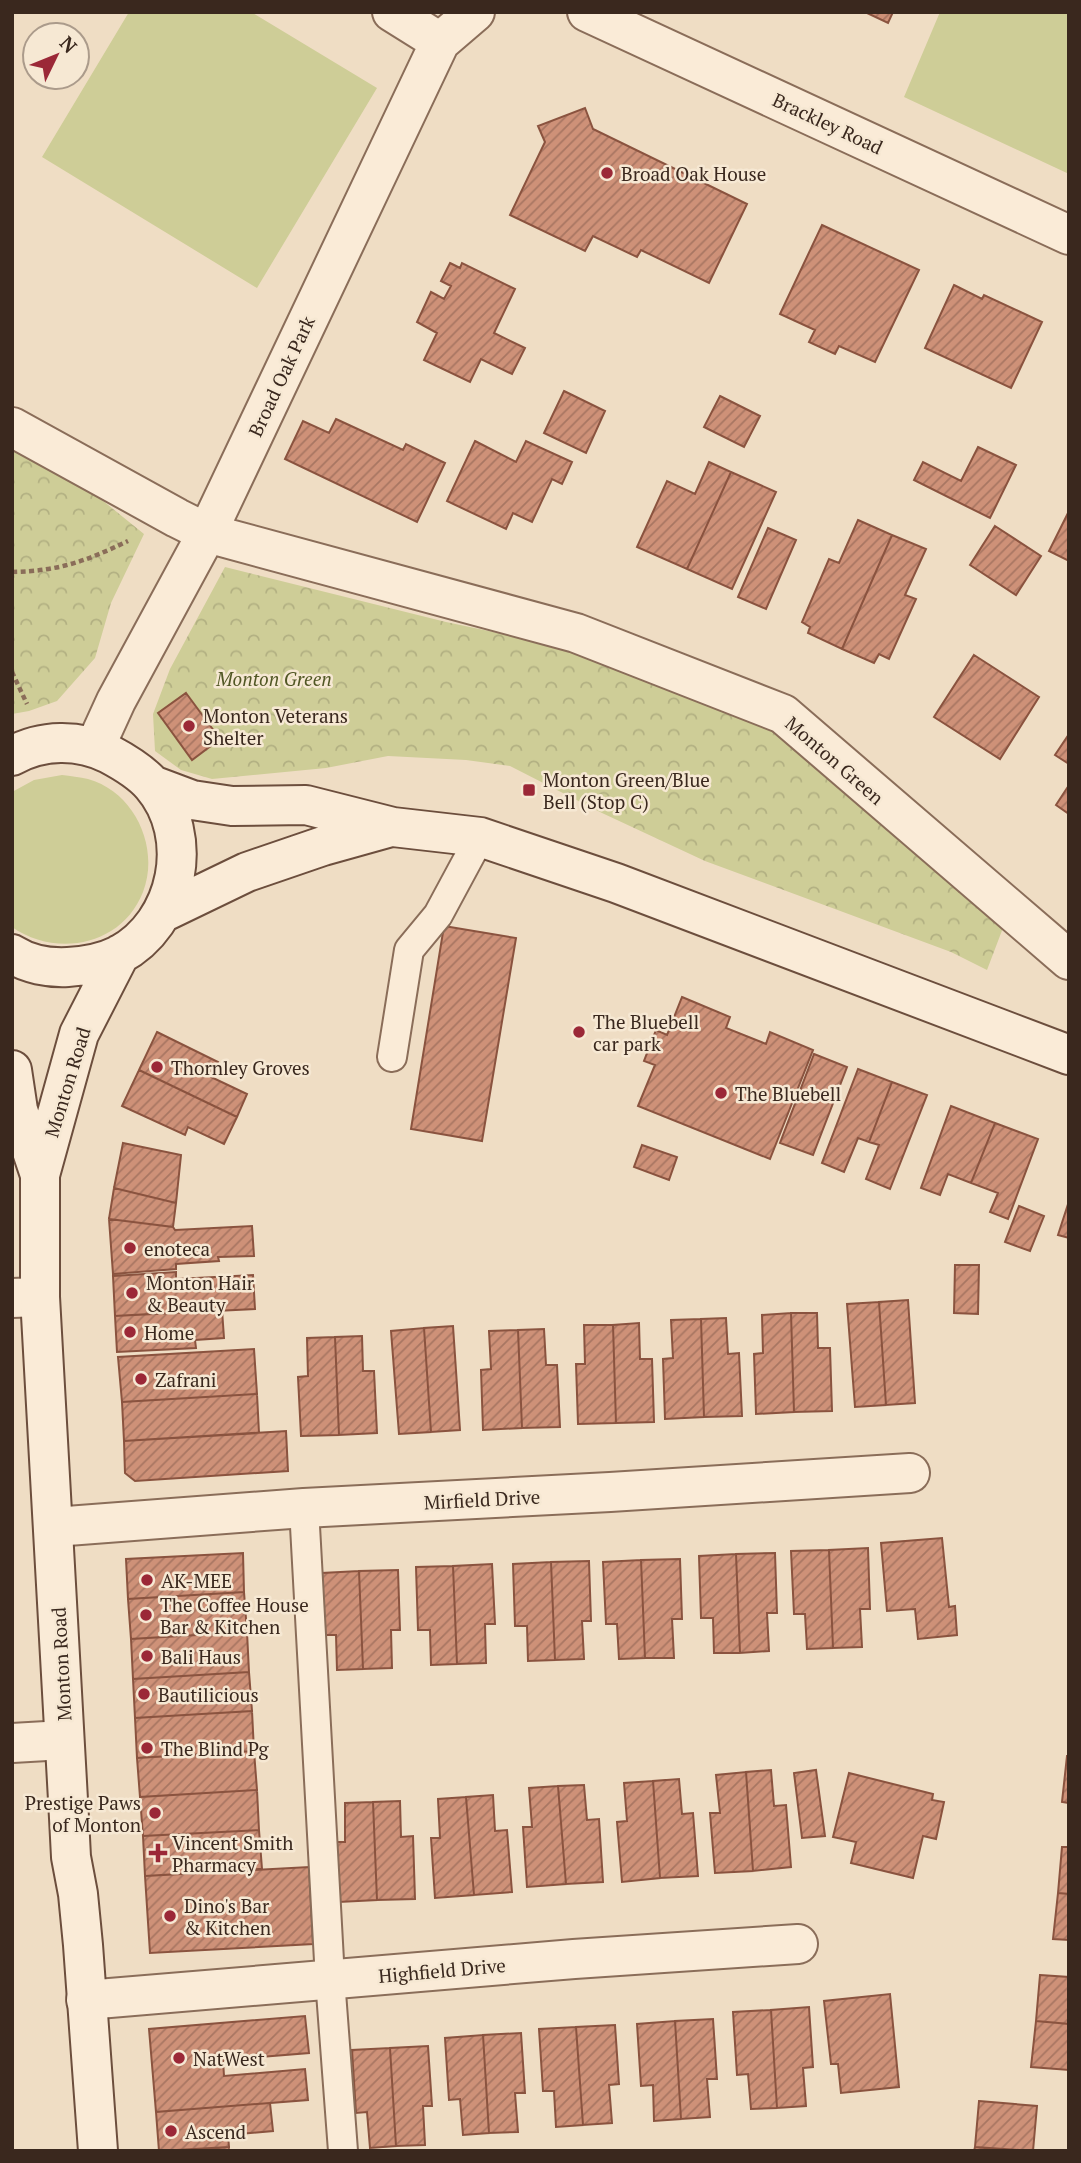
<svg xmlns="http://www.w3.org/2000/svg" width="1081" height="2163" viewBox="0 0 1081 2163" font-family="'PT Serif',serif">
<defs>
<pattern id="forest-crowns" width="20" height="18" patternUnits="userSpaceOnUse" patternTransform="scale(1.75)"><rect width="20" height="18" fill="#cecd97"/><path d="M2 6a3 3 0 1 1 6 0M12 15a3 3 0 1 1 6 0" fill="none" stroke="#b2b082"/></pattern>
<pattern id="building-hatch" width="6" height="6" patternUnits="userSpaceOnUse" patternTransform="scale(1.75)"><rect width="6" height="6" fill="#ce9178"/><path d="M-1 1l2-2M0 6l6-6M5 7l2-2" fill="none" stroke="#a87662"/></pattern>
</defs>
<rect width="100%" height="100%" fill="#efddc4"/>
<!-- green -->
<path fill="#cecd97" d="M129,12H251L377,88L257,288L42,157Z
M940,12H1069V174L904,97Z
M62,775C70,776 80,777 88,779C135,792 160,848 143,892C122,946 56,958 12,927V792L34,780Z"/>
<!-- forest -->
<path fill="url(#forest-crowns)" d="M12,449L97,496L144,534L111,603L95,658L57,701L29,711L12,714Z
M225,567L446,622L594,653L785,732L1006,920L987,970L951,952L705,861L602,813L510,766L466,760L388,756L326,768L212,779L181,770L155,751L153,714L170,669Z"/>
<!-- building -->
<path fill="url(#building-hatch)" stroke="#8a533f" stroke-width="2" d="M865,12H893L888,23Z
M585,108L593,129L747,204L709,283L641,250L637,257L593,236L585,251L510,215L545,142L538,126Z
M822,225L919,270L875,362L839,346L835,354L809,342L815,330L780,314Z
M450,263L460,268L462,263L515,289L494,333L525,348L512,374L481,359L470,382L424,360L437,333L417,322L431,292L444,299L451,286L441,281Z
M954,285L982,299L984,295L1042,322L1011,388L925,348Z
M564,391L605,411L586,453L544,433Z
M720,396L760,416L744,447L704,427Z
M336,419L403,450L406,444L445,463L417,522L285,459L303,421L329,433Z
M475,441L516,462L526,441L572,462L562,484L552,479L532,522L513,513L506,529L447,501Z
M978,447L1016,465L990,518L914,480L923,462L961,481Z
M709,462L731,472L687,569L637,547L667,481L695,494Z
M731,472L776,492L732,589L687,569Z
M1069,511V561L1049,551Z
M858,520L892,535L842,649L808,633L810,627L802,622L829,559L839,563Z
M995,526L1041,556L1016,595L970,565Z
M768,528L796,540L766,609L738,597Z
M892,535L926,549L905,595L916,599L889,659L879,654L874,663L842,649Z
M974,655L1039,697L1000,759L934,717Z
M186,693L220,739L192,760L158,713Z
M1069,734V764L1055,755Z
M1069,785V814L1056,805Z
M444,926L516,938L482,1141L411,1129Z
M682,997L730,1017L726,1028L766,1044L770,1032L813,1050L770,1159L638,1106L655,1065L644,1061L656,1030L667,1035Z
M157,1032L218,1062L211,1077L247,1094L237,1117L139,1070Z
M814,1054L847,1067L813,1155L780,1143Z
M858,1069L892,1082L869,1142L858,1138L844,1172L822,1163Z
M139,1070L237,1117L224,1144L188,1127L185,1135L122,1106Z
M892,1082L927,1095L890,1189L866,1179L879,1145L869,1142Z
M951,1106L995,1123L971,1183L948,1174L940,1195L921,1188Z
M995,1123L1038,1139L1008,1219L990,1212L998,1193L971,1183Z
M123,1143L181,1155L176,1203L114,1188Z
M642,1145L677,1157L669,1180L634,1167Z
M114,1188L176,1203L173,1227L109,1219Z
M1069,1201V1238L1058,1235Z
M1019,1206L1044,1216L1030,1251L1005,1242Z
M109,1219L173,1227L175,1230L252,1226L254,1256L218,1257L219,1261L176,1264V1269L113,1274Z
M955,1265H979L978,1314L954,1313Z
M176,1272V1279L253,1275L255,1309L115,1316L113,1276Z
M908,1300L915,1403L886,1405L879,1302Z
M879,1302L886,1405L855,1407L847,1304Z
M222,1310L224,1338L195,1340L196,1348L117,1352L115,1316Z
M791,1313H817L818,1348H830L832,1411L794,1412Z
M791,1313L794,1412L756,1414L754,1354L763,1353L762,1315Z
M726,1318L728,1354L739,1353L742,1416L704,1417L701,1319Z
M701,1319L704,1417L665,1419L663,1359L673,1358L671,1320Z
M639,1323L640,1359H652L654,1422L616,1423L613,1325Z
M584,1325H613L616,1423L578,1424L576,1364H585Z
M453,1326L460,1430L431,1432L424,1328Z
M424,1328L431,1432L399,1434L391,1331Z
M544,1329L546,1365H557L560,1427L522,1428L518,1330Z
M518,1330L522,1428L483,1430L481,1370L491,1369L489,1331Z
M362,1336L363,1371H374L377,1433L339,1435L335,1337Z
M335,1337L339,1435L301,1436L298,1377L308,1376L307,1338Z
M254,1349L257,1394L122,1402L118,1357Z
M257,1394L259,1433L124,1441L122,1402Z
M286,1431L288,1471L135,1481L125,1473L124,1441Z
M942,1538L949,1607L955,1606L957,1635L918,1639L915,1609L887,1611L881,1543Z
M868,1548L870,1609H860L862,1647L833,1648L829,1550Z
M829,1550L833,1648L807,1649L805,1614H794L791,1551Z
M243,1553L244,1592L128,1599L126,1559Z
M775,1553L777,1613H767L769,1651L740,1653L736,1554Z
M736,1554L740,1653H714L713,1618H701L699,1556Z
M680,1559L682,1619H672L674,1658H645L641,1560Z
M641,1560L645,1658L619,1659L617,1624H606L603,1562Z
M589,1561L591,1621H582L584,1659L555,1660L551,1562Z
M551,1562L555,1660L528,1661L527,1626H515L513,1564Z
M492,1564L495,1624H485L486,1663L457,1664L453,1566Z
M453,1566L457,1664L431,1665L430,1630H418L416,1567Z
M398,1570L400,1630H391L392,1668L363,1669L359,1571Z
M359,1571L363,1669L337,1670L336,1635H324L322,1573Z
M244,1592L247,1632L131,1639L128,1599Z
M247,1632L249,1672L133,1679L131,1639Z
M249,1672L252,1711L135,1718L133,1679Z
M252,1711L254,1751L137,1758L135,1718Z
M254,1751L257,1790L140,1797L137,1758Z
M1067,1756H1069V1803L1062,1802Z
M771,1770L774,1806L786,1805L791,1867L753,1871L746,1772Z
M816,1770L825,1836L802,1838L794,1773Z
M746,1772L753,1871L715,1873L710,1813H720L716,1775Z
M849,1773L933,1794L932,1800L944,1802L936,1839L923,1836L913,1878L851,1863L856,1842L833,1837Z
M679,1779L682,1814L693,1813L698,1876L660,1878L653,1781Z
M653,1781L660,1878L622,1882L617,1822L627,1821L624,1783Z
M584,1785L587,1820L599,1819L603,1882L566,1884L558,1786Z
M558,1786L566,1884L527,1887L523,1827H532L529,1788Z
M257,1790L259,1830L143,1836L140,1797Z
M493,1795L495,1831L507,1830L512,1892L474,1895L466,1797Z
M466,1797L474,1895L435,1898L431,1838H440L438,1799Z
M400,1801L401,1837L413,1836L415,1899L377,1900L373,1802Z
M373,1802L377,1900L339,1902L336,1842H345V1803Z
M259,1830L262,1869L145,1876L143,1836Z
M1062,1847H1069V1894L1058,1893Z
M309,1867L313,1944L150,1953L145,1876Z
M1058,1893L1069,1894V1940L1053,1939Z
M1040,1975L1069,1977V2024L1036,2021Z
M890,1994L899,2087L841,2093L838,2064H831L824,2001Z
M809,2007L813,2067L803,2068L806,2106L777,2108L771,2010Z
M771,2010L777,2108L751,2109L748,2074L737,2075L733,2012Z
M305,2016L309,2053L223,2060L224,2076L305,2069L308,2100L156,2112L149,2029Z
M713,2019L717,2079H707L710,2117L681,2119L675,2021Z
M675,2021L681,2119L654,2121L653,2085L641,2086L637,2024Z
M1036,2021L1069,2024V2070L1031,2067Z
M615,2025L619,2084L609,2085L612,2123L583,2125L576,2027Z
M576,2027L583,2125L556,2127L554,2091H543L539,2029Z
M521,2033L525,2093H515L518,2132L489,2133L483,2035Z
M483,2035L489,2133L463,2135L460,2099L449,2100L445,2038Z
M428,2046L432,2106H423L425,2145L396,2146L390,2048Z
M390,2048L396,2146L370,2148L367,2112L356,2113L352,2050Z
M979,2101L1037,2106L1033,2151L975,2147Z
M270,2103L273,2131L228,2135L229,2147L159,2151L156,2112Z
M229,2147V2151H188Z
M975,2147L1014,2151H974Z"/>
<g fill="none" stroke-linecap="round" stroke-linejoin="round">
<defs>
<path id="lane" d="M392,1057L409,950L438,915L480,837
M304,1508L330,1979L343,2151"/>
<path id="street" d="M392,12L440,42
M587,12L1069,235
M12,427L177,518L207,533L576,633L783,714L1069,960
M95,747L116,701L207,533L440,42L475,12
M12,1298L40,1297
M54,1527L304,1508L610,1492L910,1473
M12,1743L64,1740
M86,2000L574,1959L798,1944"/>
<path id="secondary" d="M12,756C42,739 79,739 109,754C124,762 141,772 152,785C196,836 179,923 119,955C103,963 86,966 68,967C49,968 28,964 12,954
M152,785L192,800L232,806L306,805L393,827L480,837L616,883L1069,1055
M162,913L247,872L323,846L391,827
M12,1070L18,1110L40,1175
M98,2151L83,1945L78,1894L71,1857L69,1818L40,1297V1175L79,1034L120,954"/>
</defs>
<!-- lane casing -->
<use href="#lane" stroke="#8a6d59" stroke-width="32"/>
<!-- street casing -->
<use href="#street" stroke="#8a6d59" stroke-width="42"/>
<!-- secondary casing -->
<use href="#secondary" stroke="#6c4e3d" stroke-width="42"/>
<!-- path -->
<path stroke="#8a6d59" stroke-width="4.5" stroke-dasharray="5 3.5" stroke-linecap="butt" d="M12,572C60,571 86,561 128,541
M12,672L27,704"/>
<!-- lane -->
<use href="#lane" stroke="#faebd7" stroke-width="28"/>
<!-- street -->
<use href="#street" stroke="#faebd7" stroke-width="38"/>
<!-- secondary -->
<use href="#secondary" stroke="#faebd7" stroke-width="38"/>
</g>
<!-- markers -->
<g fill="#9b2837" stroke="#f6e8d3" stroke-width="2.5">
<circle cx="607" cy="173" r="7"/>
<circle cx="189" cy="726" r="7"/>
<rect x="522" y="783" width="14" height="14" rx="3.5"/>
<circle cx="579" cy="1032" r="7"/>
<circle cx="157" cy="1067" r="7"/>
<circle cx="721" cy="1093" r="7"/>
<circle cx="130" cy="1248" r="7"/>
<circle cx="132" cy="1293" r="7"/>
<circle cx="130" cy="1332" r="7"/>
<circle cx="141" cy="1379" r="7"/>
<circle cx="147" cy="1580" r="7"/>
<circle cx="146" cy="1615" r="7"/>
<circle cx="147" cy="1656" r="7"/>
<circle cx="144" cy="1694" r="7"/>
<circle cx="147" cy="1748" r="7"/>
<circle cx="155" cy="1813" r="7"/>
<path d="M154.5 1842.5h7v7h7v7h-7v7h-7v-7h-7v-7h7z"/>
<circle cx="170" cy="1916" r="7"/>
<circle cx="179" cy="2058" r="7"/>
<circle cx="171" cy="2131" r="7"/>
</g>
<g text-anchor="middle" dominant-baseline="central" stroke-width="5" stroke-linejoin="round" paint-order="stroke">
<!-- street labels -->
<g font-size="19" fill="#3a281e" stroke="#f6e8d3">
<text transform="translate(828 123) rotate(25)">Brackley Road</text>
<text transform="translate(281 376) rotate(-65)">Broad Oak Park</text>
<text transform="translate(835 760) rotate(41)">Monton Green</text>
<text transform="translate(67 1082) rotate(-73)">Monton Road</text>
<text transform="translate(482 1499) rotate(-3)">Mirfield Drive</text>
<text transform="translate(61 1664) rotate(-93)">Monton Road</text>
<text transform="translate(442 1970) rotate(-5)">Highfield Drive</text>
</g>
<!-- poi labels -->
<g font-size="19" fill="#3a281e" stroke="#f6e8d3" text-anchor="start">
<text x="621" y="173">Broad Oak House</text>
<text x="203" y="715">Monton Veterans<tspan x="203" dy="22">Shelter</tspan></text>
<text x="543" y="779">Monton Green/Blue<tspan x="543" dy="22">Bell (Stop C)</tspan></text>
<text x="593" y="1021">The Bluebell<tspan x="593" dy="22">car park</tspan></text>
<text x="171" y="1067">Thornley Groves</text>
<text x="735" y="1093">The Bluebell</text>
<text x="144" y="1248">enoteca</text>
<text x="146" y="1282">Monton Hair<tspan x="146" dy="22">&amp; Beauty</tspan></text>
<text x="144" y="1332">Home</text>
<text x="155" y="1379">Zafrani</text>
<text x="161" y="1580">AK-MEE</text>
<text x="160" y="1604">The Coffee House<tspan x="160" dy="22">Bar &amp; Kitchen</tspan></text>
<text x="161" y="1656">Bali Haus</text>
<text x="158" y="1694">Bautilicious</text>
<text x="161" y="1748">The Blind Pg</text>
<text x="141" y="1802" text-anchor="end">Prestige Paws<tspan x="141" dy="22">of Monton</tspan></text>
<text x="172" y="1842">Vincent Smith<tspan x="172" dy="22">Pharmacy</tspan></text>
<text x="184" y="1905">Dino's Bar<tspan x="184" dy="22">&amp; Kitchen</tspan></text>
<text x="193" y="2058">NatWest</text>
<text x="185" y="2131">Ascend</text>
</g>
<!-- park labels -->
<g font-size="19" font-style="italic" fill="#515724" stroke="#f6e8d3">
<text x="274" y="678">Monton Green</text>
</g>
</g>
<!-- border -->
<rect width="1081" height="2163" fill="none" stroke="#3a281e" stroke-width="28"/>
<!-- north arrow -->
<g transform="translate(56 56) rotate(47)"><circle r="33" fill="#f6e8d3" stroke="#ab9b8b" stroke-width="2"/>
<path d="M0-5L12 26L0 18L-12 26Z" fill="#9b2837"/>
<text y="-10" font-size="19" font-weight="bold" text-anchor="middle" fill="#3a281e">N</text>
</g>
</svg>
